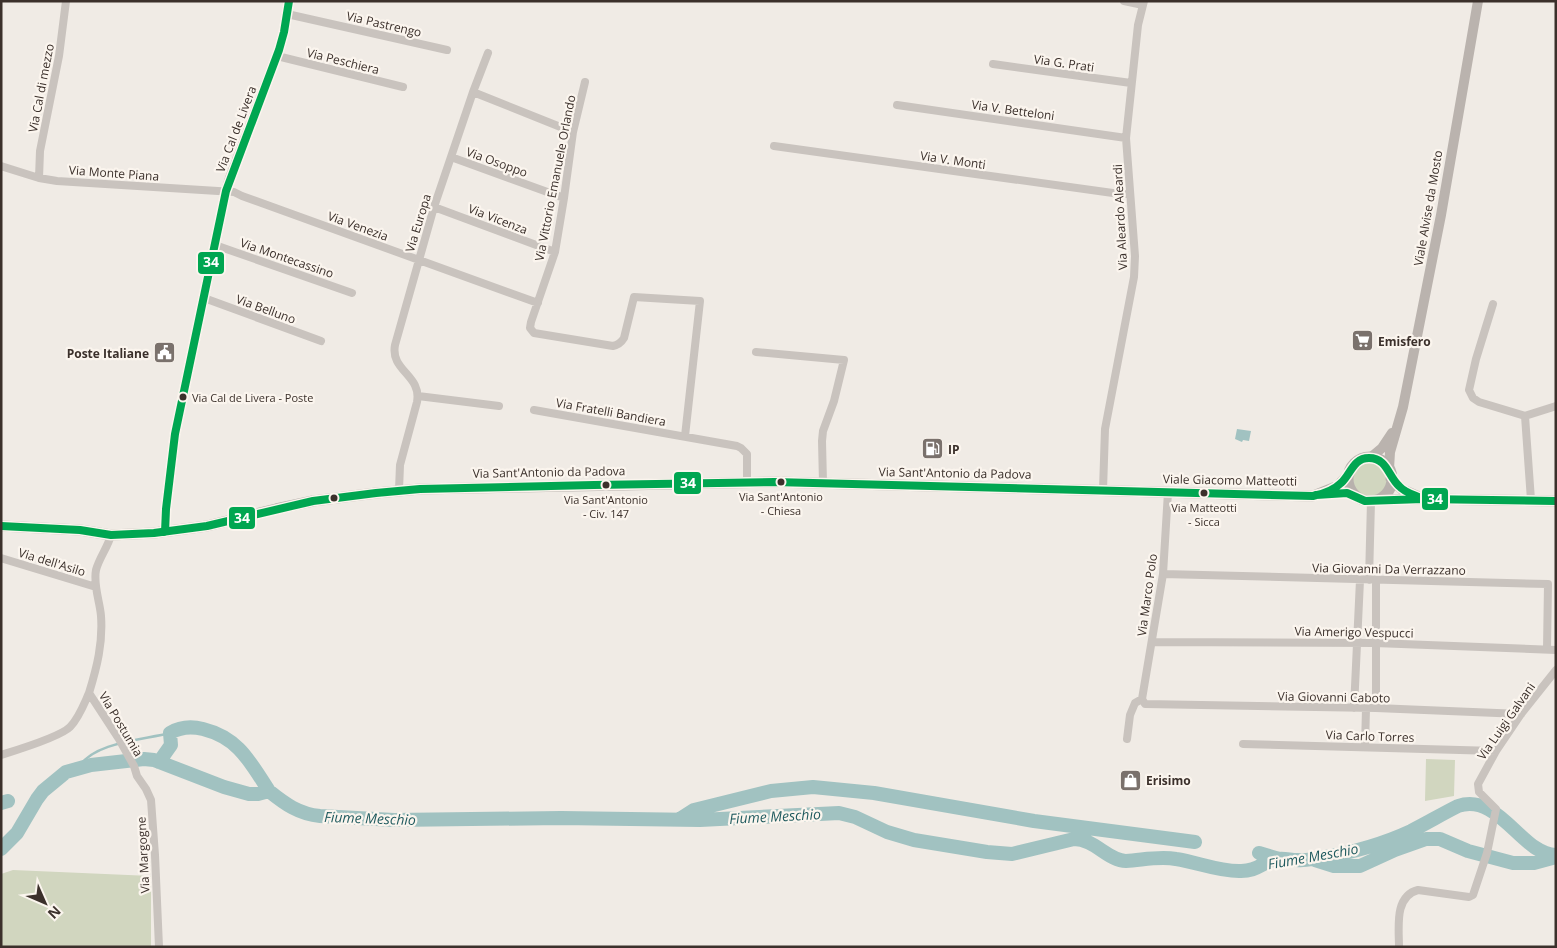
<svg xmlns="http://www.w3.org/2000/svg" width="1557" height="948" viewBox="0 0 1557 948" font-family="'Open Sans',sans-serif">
<rect width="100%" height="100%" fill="#f0ebe5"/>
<!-- green -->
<path fill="#d1d6bf" d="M1353 480a17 17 0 1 1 34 0a17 17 0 1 1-34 0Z
M1426,759L1455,760L1454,796L1425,801Z
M13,870L151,876V947H1V874Z"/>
<!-- water -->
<path fill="#a1c2c1" d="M1237,429L1251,431L1249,441L1243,440L1242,442L1235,439Z"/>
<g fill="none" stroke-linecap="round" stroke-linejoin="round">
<!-- stream -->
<path stroke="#a1c2c1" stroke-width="2.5" d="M79,767C94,742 143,740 170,733"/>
<!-- river -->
<path stroke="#a1c2c1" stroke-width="14" d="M159,762L171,745L170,733C180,727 191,726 203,729C239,738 250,762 269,791
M1,803L8,801
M680,819L694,810L771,791L813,787L874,793L1034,821L1195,842
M1,849L17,833L37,799L43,791L66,772L91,765L144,759L154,760L224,787L249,794H258L269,791C285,804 299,814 320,816L394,820L561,818L700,820L839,813L855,817L887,832L914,840L987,852L1012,854L1074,839C1095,839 1108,861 1126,861C1143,860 1159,856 1176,859C1197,862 1217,871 1239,871C1258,872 1264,860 1278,859C1284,858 1291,860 1297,860C1304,861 1312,859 1320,858C1350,853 1383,844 1411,831C1427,823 1442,814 1458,806C1499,792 1522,855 1556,855
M1259,853L1279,859
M1315,860L1334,866H1360L1395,850L1426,839H1440L1468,851L1513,863H1534L1556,857"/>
<!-- street -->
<path stroke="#c9c3be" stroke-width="8" d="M1124,1L1143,5
M287,14L447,50
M277,56L403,87
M993,64L1131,83
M585,82L573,132L564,198L555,252L531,322L530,328L534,333L613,346C618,345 621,343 624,338L634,297L700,301L685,436
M473,92L573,132
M897,105L1126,138
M774,146L1120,194H1130
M451,157L564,198
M1,166L39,178L57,181L234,192L242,196L538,303
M39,178L40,151L59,56L66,1
M434,207L555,252
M215,245L352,293
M204,298L321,341
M1493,304L1476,359L1469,390L1473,398L1479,402L1525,416
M756,352L844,360L834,401L823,431L822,441L823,483
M418,396L499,406
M534,410L737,446L741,448L747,454V482
M399,490L400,465L417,402C422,375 390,371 395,345L434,207L473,92L488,53
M1103,490L1105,429L1134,277L1135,256L1126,138L1138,25L1144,1
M1168,492L1163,574L1142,699L1145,704L1376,708L1521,714
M1531,500L1525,416L1556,406
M111,535C108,547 99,558 96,570C93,585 100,602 101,616C103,643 97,667 89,693L119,739L134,766L137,776L146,789L151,800L155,855L159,947
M1,558L96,587
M1163,574L1548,584L1547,649
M1369,580L1371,501
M1152,642L1375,643L1556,650
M1354,708L1360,580
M1376,708V580
M1127,739L1130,715L1135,703L1142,699
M1243,744L1496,751
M1365,747L1366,708
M1,755C17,750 60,737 70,727C79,718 84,704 89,693
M1399,947C1399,928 1394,896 1418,890L1469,897L1473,895L1487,853L1496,809L1479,792L1478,784L1496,751L1521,714L1556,670"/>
<!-- secondary -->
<path stroke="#bab3ae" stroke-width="10" d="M1370,458L1382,448L1392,433
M1389,469L1390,452L1403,407L1441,215L1478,1
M165,532L166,509L175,434L226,191L230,178L279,50L284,32L289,1"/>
<!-- primary -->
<path stroke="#b8b1ad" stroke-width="11" d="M1348 479a22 22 0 1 1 44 0a22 22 0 1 1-44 0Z
M1391,479L1403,490L1419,497
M1377,500L1423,499L1556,501
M1,526L80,530L111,535L154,533L207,526L276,509L313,501L376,493L420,489L774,482L1313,496L1338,486L1349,474"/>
<defs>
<path id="bus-1" d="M1316,495L1347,493L1365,501L1423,499L1556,501
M1,526L80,530L111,535L154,533L207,526L313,501L376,493L420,489L594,485L774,482L1313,496C1323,494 1334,490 1341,483C1351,474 1353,458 1369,458C1387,458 1388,476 1399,486C1405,493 1415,495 1423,499
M165,532L166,509L175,434L226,191L279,50L284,32L289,1"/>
</defs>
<!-- bus-1 casing -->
<use href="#bus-1" stroke="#fbf5ee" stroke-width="11"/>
<!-- bus-1 -->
<use href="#bus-1" stroke="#00a651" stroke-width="8"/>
</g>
<!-- icons -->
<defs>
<symbol id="supermarket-square" viewBox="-11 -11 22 22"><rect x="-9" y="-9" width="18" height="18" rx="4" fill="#7a716c" stroke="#fbf5ee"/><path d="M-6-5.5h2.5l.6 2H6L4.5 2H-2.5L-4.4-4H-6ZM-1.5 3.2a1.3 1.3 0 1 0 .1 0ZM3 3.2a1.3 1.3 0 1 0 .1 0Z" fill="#fff"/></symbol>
<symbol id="civic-square" viewBox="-11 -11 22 22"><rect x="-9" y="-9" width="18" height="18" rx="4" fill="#7a716c" stroke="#fbf5ee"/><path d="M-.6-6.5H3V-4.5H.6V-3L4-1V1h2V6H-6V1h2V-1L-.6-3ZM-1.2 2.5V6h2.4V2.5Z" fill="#fff"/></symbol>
<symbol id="fuel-square" viewBox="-11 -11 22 22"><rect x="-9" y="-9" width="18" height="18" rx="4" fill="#7a716c" stroke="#fbf5ee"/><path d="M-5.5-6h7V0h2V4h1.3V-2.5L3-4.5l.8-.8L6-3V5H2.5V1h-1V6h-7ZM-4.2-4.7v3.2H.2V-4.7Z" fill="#fff"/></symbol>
<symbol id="shop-square" viewBox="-11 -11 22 22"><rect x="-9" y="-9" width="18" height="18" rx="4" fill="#7a716c" stroke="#fbf5ee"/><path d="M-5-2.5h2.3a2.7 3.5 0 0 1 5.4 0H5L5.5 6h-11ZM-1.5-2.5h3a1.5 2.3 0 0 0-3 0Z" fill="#fff"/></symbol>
</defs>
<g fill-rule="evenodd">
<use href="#supermarket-square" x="1350" y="328" width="25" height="25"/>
<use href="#civic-square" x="152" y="340" width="25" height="25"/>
<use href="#fuel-square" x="920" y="436" width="25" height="25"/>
<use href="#shop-square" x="1118" y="768" width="25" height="25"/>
</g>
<!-- markers -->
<g fill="#3b302b" stroke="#fbf5ee" stroke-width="2">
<circle cx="183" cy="397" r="4.5"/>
<circle cx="781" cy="482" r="4.5"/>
<circle cx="606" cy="485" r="4.5"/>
<circle cx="1204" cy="493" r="4.5"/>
<circle cx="334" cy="498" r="4.5"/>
</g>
<g text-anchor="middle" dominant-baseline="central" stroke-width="4.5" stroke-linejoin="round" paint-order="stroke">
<!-- bus labels -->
<g font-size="11" fill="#3b302b" stroke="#fbf5ee">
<text x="192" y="397" text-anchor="start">Via Cal de Livera - Poste</text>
<text x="781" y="496">Via Sant'Antonio<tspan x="781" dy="14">- Chiesa</tspan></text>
<text x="606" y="499">Via Sant'Antonio<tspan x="606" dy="14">- Civ. 147</tspan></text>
<text x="1204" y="507">Via Matteotti<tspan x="1204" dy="14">- Sicca</tspan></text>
</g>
<!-- street labels -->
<g font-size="12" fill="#3b302b" stroke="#fbf5ee">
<text transform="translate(384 24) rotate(13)">Via Pastrengo</text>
<text transform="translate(343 61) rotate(14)">Via Peschiera</text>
<text transform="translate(1064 63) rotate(8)">Via G. Prati</text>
<text transform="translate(41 88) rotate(-79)">Via Cal di mezzo</text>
<text transform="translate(1013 110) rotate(8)">Via V. Betteloni</text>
<text transform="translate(236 129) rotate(-69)">Via Cal de Livera</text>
<text transform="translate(953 160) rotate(8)">Via V. Monti</text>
<text transform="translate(497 162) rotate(20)">Via Osoppo</text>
<text transform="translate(114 173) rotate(4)">Via Monte Piana</text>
<text transform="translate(555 178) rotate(-79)">Via Vittorio Emanuele Orlando</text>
<text transform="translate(1428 208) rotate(-80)">Viale Alvise da Mosto</text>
<text transform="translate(1120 217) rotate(-93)">Via Aleardo Aleardi</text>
<text transform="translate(498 219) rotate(21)">Via Vicenza</text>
<text transform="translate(418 223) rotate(-73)">Via Europa</text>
<text transform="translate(358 226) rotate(20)">Via Venezia</text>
<text transform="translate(287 258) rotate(19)">Via Montecassino</text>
<text transform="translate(266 309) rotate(20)">Via Belluno</text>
<text transform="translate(611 412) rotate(10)">Via Fratelli Bandiera</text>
<text transform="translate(549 472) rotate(-1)">Via Sant'Antonio da Padova</text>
<text transform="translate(955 473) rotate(1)">Via Sant'Antonio da Padova</text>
<text transform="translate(1230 480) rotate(1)">Viale Giacomo Matteotti</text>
<text transform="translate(52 562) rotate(17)">Via dell'Asilo</text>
<text transform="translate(1389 569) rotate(1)">Via Giovanni Da Verrazzano</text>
<text transform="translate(1147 595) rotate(-82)">Via Marco Polo</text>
<text transform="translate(1354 632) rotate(1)">Via Amerigo Vespucci</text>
<text transform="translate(1334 697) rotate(1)">Via Giovanni Caboto</text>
<text transform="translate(1506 721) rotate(-55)">Via Luigi Galvani</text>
<text transform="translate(121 724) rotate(59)">Via Postumia</text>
<text transform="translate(1370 736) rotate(2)">Via Carlo Torres</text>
<text transform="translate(143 855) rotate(-93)">Via Margogne</text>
</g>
<!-- poi labels -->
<g font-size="12" font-weight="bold" fill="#3b302b" stroke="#fbf5ee" text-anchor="start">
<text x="1378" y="341">Emisfero</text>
<text x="149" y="353" text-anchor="end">Poste Italiane</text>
<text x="948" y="449">IP</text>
<text x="1146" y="780">Erisimo</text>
</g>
<!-- water labels -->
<g font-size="14" font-style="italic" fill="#1f5a5e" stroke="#fbf5ee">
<text transform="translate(775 816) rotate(-3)">Fiume Meschio</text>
<text transform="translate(370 818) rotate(2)">Fiume Meschio</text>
<text transform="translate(1313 856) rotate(-10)">Fiume Meschio</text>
</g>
</g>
<g stroke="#fbf5ee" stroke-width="2">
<rect x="197" y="251" width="28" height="24" rx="5" fill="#00a651"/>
<rect x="673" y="471" width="29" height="24" rx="5" fill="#00a651"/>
<rect x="1421" y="487" width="28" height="24" rx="5" fill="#00a651"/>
<rect x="228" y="506" width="28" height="24" rx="5" fill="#00a651"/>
</g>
<g font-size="14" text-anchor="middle" font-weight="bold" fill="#fff">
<text x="211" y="267">34</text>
<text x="688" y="488">34</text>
<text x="1435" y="504">34</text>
<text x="242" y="523">34</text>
</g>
<!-- border -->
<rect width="1557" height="948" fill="none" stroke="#3b302b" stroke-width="5"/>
<!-- north arrow -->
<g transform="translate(45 903) rotate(135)" stroke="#fbf5ee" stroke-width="4" paint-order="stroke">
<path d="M0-4L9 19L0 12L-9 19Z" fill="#3b302b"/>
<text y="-8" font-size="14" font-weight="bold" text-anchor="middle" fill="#3b302b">N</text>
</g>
</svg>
